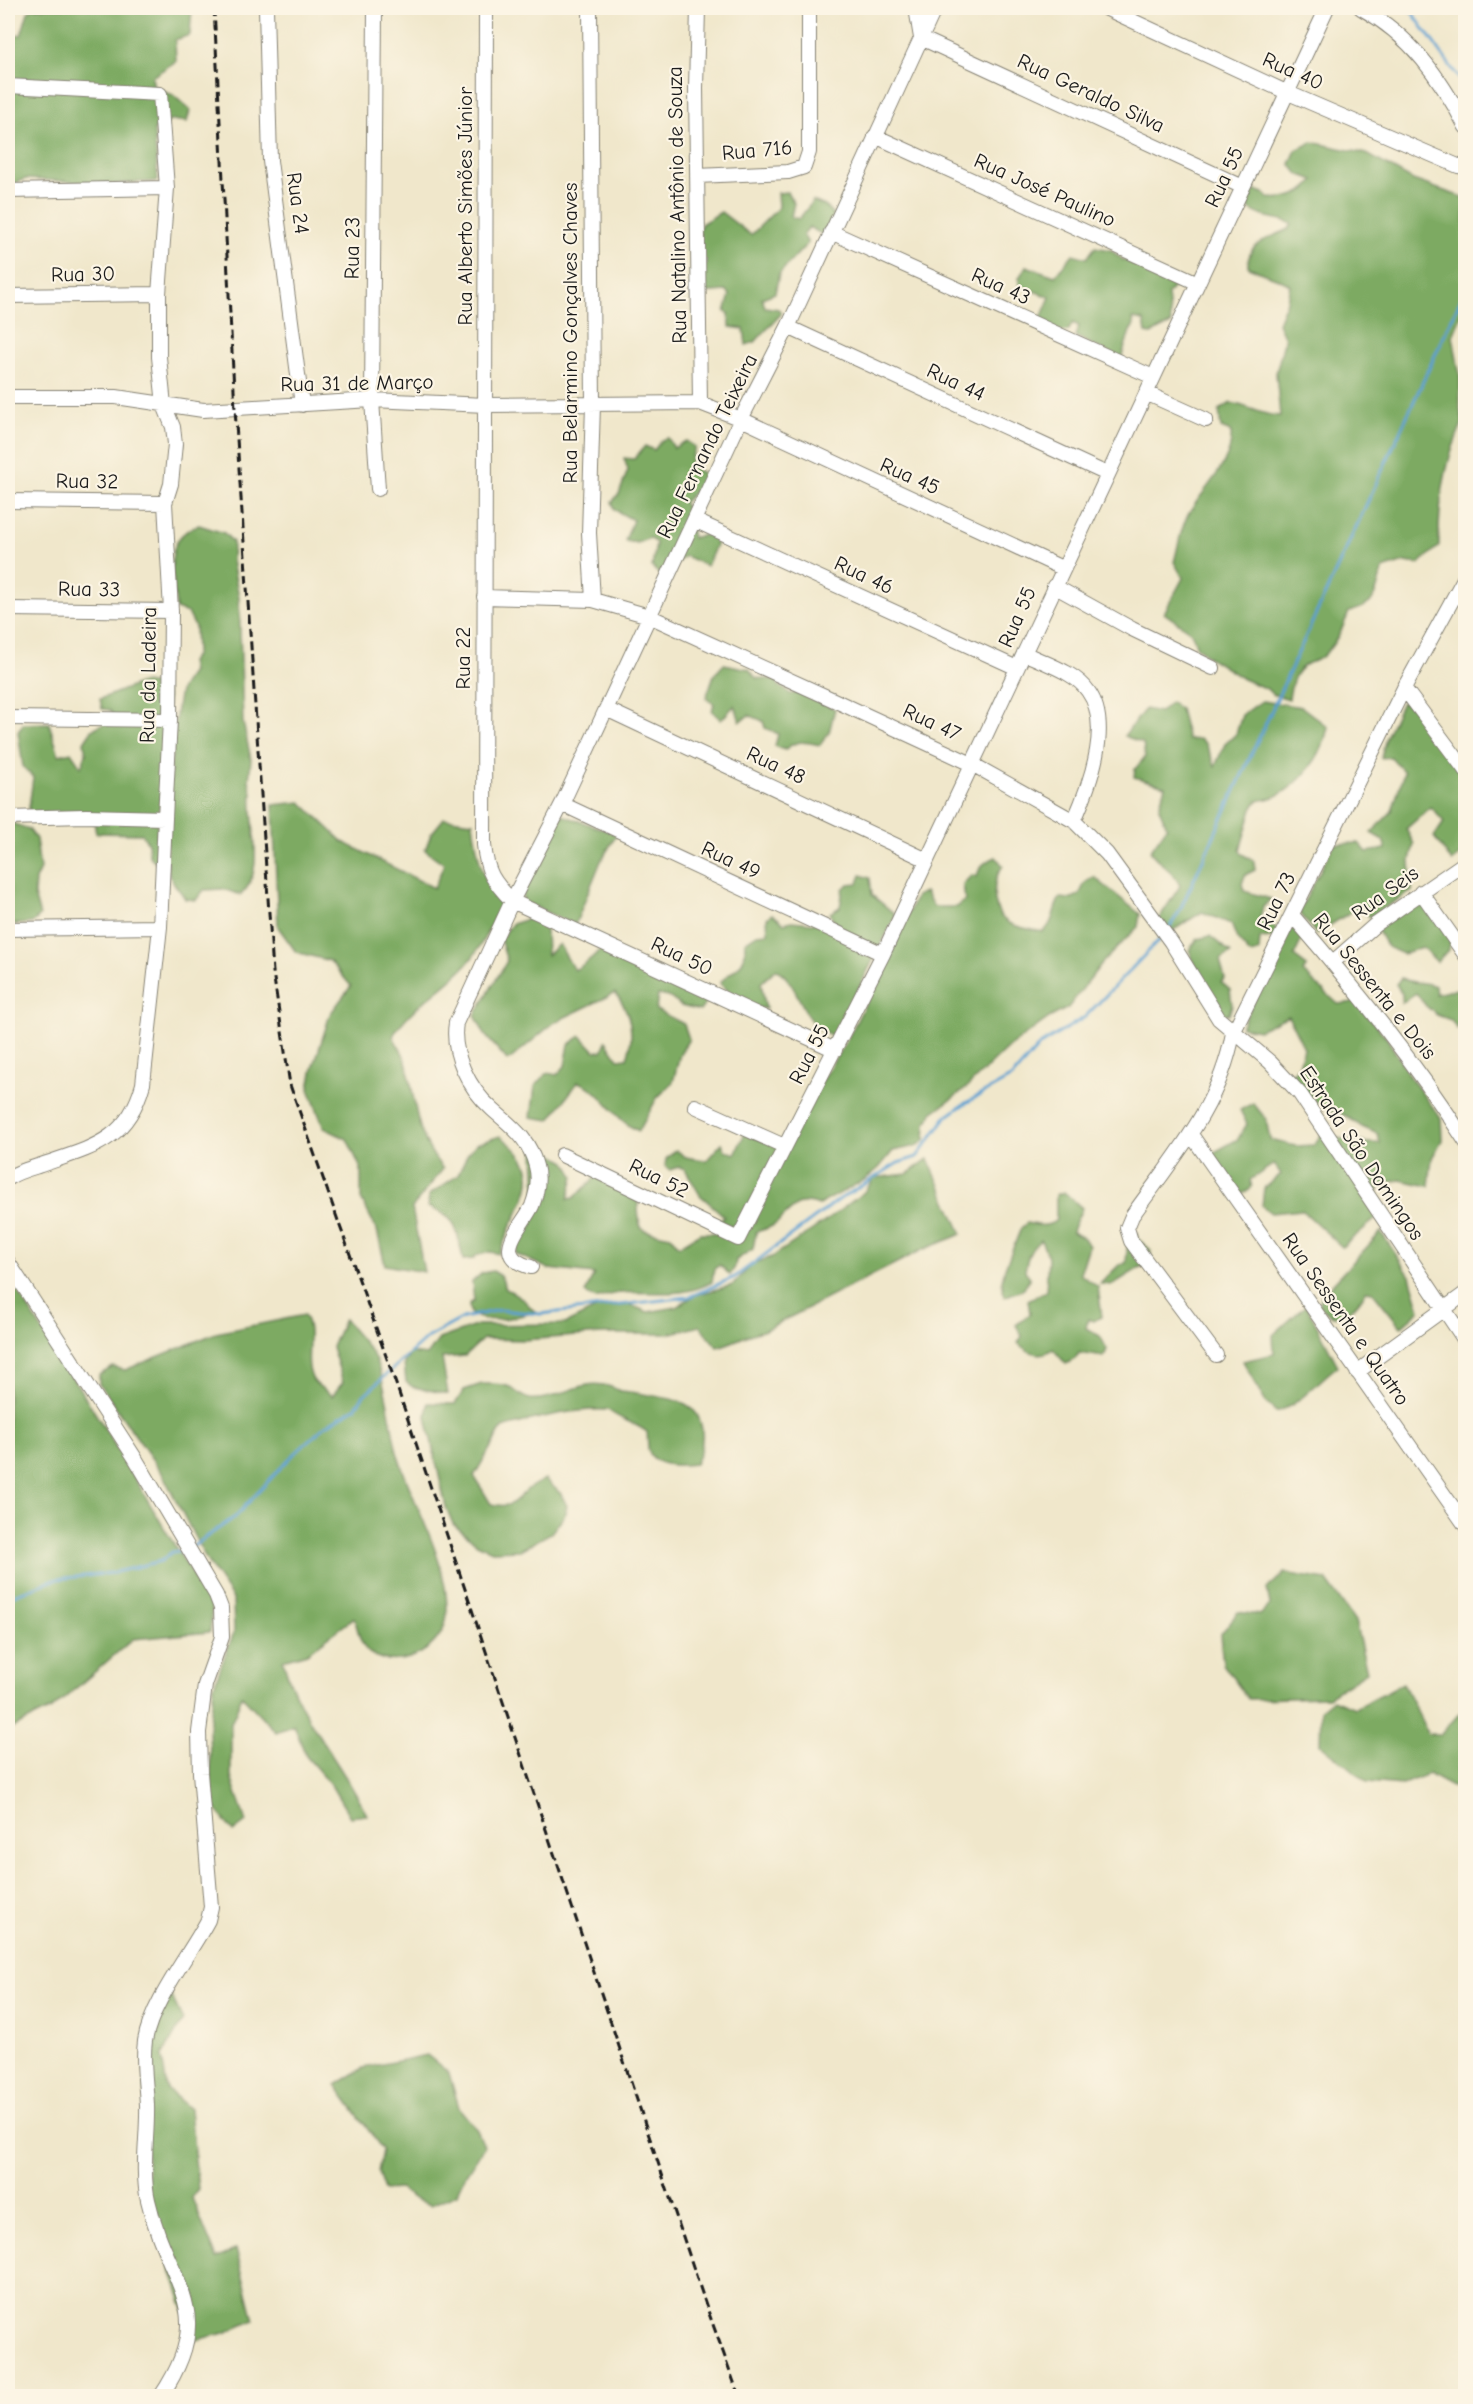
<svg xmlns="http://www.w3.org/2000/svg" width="1473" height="2404" viewBox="0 0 1473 2404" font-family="'Comic Neue',sans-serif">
<rect width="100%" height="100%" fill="#fcf5e5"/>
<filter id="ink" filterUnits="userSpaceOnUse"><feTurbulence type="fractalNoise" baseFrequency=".0167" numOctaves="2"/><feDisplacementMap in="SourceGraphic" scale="12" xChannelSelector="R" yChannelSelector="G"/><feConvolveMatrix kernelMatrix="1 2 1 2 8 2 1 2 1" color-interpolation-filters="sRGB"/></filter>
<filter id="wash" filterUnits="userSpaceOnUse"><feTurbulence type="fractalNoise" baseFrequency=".008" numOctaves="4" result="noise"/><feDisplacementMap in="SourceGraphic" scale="24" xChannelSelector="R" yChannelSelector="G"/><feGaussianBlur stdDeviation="1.35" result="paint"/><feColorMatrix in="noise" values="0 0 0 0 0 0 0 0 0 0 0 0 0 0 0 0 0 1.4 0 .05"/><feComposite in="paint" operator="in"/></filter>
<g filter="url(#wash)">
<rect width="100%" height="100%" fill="#f0e7cb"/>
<!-- forest -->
<path fill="#7daa62" stroke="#4c633f" stroke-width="1.5" d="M34,8H192L190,35L175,40L176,61L152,77L154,88L173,95L190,110L187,122L172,120L154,130L158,181L115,184L25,179L8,186V71L13,67L8,52V30L11,35H21L28,12Z
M1312,142L1367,154L1413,180L1465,198V307L1453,336L1460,377V410L1463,422C1445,461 1438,503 1439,546L1419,564L1404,562L1383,569C1373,596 1380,604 1349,612C1342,630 1336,644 1322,657C1318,660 1314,661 1309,663C1294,670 1291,684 1289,699L1272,694L1267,689L1243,679L1210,658L1197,647L1191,632L1164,613L1183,578L1174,562C1178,548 1180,530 1187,517C1201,489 1234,465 1231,432L1221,428L1219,410L1231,403C1249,406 1263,416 1280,416L1276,373L1285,338L1278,323L1287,301L1290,285C1276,276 1262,275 1248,266C1247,241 1272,238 1289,229L1292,224C1277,216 1267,221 1249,209L1248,200L1255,190L1264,193L1268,198C1287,200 1303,195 1314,180L1298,174L1290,164L1296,150Z
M787,192L794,203L791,217L799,219L813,201L825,206L834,215L823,235L809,227L803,235L808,243L779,274L775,293L762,298L765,307L779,309L781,314L755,342L746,345L744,329L730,327L729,313L725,312L730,295L726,291L701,293C686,263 695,256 701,224L721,212L751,235L779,207L778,193Z
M1095,247L1111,250L1122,259L1161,276L1167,275L1176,284L1168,294L1171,324L1151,334L1146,333L1144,321L1133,319L1134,325L1130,331L1121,359L1075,336L1079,326L1073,323L1068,331L1061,332L1045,326L1041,318L1050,297L1019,286V278L1026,266L1055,276L1073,254L1087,258Z
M668,438L674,448L686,441L695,447L689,466L703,473L706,484L703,493L695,491L683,503L692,513V538C703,534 709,534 718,540L707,566L685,556L660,575L652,567L656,543L650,538L637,543L625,541L633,520L615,510L612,502L619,494L628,470L624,458L634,459L645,446L654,450L662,440Z
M199,525L224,533L233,542L232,561L239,597L243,722L251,759L249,781L252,793C249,826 267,870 241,895L223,889L204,890L196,900L185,899C181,891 172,883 170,876C161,855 174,718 180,691C182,684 188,678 192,672L190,662L196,654L195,627L188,613L176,609C174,576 160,538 199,525Z
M724,664L749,669L756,678L778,680V685L791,694L802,692L835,709L829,733L820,745C806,742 796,739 785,750L775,746L778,734L765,728L763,721L749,715L740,722L735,705L721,720L712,711L714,704L706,698L714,675Z
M141,683L163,685L167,696L163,780L157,826L159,841L157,863L149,856L148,843L142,834L96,833L94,822L28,815L33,777L23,767L18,732L23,724L49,723L59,755L71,752L81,767L86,754L84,742C91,730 94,726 108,723L113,715L110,710L102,709L100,699Z
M1262,701L1302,707L1328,727C1322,760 1292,798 1257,801L1252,809L1240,850L1242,854L1254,861L1255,870L1245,875L1242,884L1244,891L1271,899L1263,907L1260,918L1276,928V937L1260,938L1259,952L1250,954L1237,939L1231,924L1202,912L1169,933L1158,920L1180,886C1176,873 1159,864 1150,851L1167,827L1159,808L1165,786L1134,777L1135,769L1145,757L1143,743L1124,736L1145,709L1160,712L1171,702L1180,709L1188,740L1200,739L1206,744L1215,766L1225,744L1236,734L1242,715Z
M1402,702L1414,708L1465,779V852L1452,862L1434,837L1444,822L1431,807L1406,829L1414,844L1410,860L1412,891L1370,917L1359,907L1316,934L1299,912L1334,844L1359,843L1367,852L1386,849L1383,840L1371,833L1392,811L1404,772L1391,757L1381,758L1386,737Z
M301,802L343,842L434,888L444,864L425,850L431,834L444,818L473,822C477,854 481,878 500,905C492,924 484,942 472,958C449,988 411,1004 393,1036C397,1045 404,1053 406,1062C418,1106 412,1130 443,1169L412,1208L424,1272L385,1265L377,1230L361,1199V1169L347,1139L324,1128L309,1089L312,1072L330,1014L351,986L330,961L296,952L278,927L273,805Z
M562,815L617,834L601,861L575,925L524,902L522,895Z
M8,822L29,829L36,839L40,869L35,880L34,895L40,916L32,923L8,925Z
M996,857L1003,866C990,881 991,915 1011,924C1022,929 1033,929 1043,932C1055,922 1052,910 1060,898L1070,899L1079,895L1085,883L1094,877L1140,914L1138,927L1102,963L1068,1008L1049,1018L1009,1047L964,1090L932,1113L926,1124L925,1140L917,1146L893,1151L879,1168L866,1179L819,1205C798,1195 789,1214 774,1225C769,1228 762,1230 756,1232L753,1249L736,1260L735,1267L730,1275L720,1265L714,1269L712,1282C672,1304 637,1283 596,1299L585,1293L594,1274L549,1269L516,1254C516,1235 523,1226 536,1214L534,1144L566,1162L574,1176L568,1199L574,1198L600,1173L637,1194C641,1235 633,1228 671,1236L679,1246L700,1233H744L719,1221L724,1216L700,1195L685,1169L679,1167L670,1170L665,1166L666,1159L676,1150L686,1157L706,1161L722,1143L725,1150L735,1154L745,1133L778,1147L846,1042L894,947C895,933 911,912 916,896L925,892L934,907H957L965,900L963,884L972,875L977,877C979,865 985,862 996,857Z
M861,875L870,878L872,895L896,915L834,1037C829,1034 822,1031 817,1027C801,1013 797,981 776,969L761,983L766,1009C751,1008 730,994 720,983C726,974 742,968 744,957C746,952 744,947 745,942L757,934L768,933L767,918L772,914L784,923L791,921L836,925L830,913L840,907L843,889L848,884L858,883Z
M1421,900L1451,938L1449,949L1437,962L1422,947L1403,954L1387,947L1376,928Z
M530,918L546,928L547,955L559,944L574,970C588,964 595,952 608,945L641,970L707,1001L700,1011L681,1006L669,997L658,995L656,1010L684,1024L689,1039L680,1054L673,1082L657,1098L639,1131C612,1120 604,1089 578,1082L550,1120L531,1117L535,1086L547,1073L557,1075L565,1066L569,1044L581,1036L595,1051H602L606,1041L618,1059L627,1058C635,1034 631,1012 615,993L555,1022L508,1061L485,1035L475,1015L507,961L500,939L512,924Z
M1291,926L1304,935L1294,956L1307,966L1303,972L1338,1004L1355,1002L1386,1037L1413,1081L1441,1118L1442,1140L1432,1158L1429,1186L1400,1180L1382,1184L1375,1196L1378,1217L1342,1247L1302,1210L1271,1213L1262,1206L1264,1188L1281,1174L1274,1164L1250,1180L1252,1187L1239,1196L1211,1154L1238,1139L1247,1124L1240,1110L1253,1103L1266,1119L1270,1140L1296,1146L1314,1145L1321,1135C1338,1137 1364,1145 1380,1143L1378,1134L1362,1127L1346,1116L1323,1108L1289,1076L1299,1066L1304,1048L1288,1016L1259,1030L1241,1027Z
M1210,936L1231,953L1220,960L1225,979L1221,982L1230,990L1232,1005L1229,1015L1220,1013L1205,990L1189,950L1198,939Z
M1401,978C1413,985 1423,980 1435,986L1436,994L1465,987V999L1460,1003L1462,1024L1457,1029L1451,1020L1437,1015L1426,1006L1416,993L1402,1003V994L1396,984Z
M500,1136C540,1165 534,1184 512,1224C507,1233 504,1244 499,1254L490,1252L475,1256L474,1259L463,1260C457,1231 458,1216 428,1207L429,1195L458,1175L467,1155L476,1144Z
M928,1159L962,1234L922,1250L763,1331C746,1334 734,1343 717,1347L700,1326L668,1334H602L524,1340L483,1339L465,1356L442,1358L448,1394L413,1387L406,1382L404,1363L411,1353L427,1355L439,1339L478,1325L565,1324L597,1308L628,1304L648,1312L676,1307L695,1295L733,1285L752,1264L772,1257L827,1220L864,1192L874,1178L907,1174Z
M1064,1192L1082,1208C1079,1218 1074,1222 1072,1232L1084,1238L1089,1246L1080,1274L1098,1287L1102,1317L1093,1321L1088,1319L1086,1328L1100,1336L1107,1349L1104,1357L1079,1353L1075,1359L1066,1364L1053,1349C1041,1358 1028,1353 1018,1343L1022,1336L1016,1325L1030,1314L1028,1300L1046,1291L1048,1257L1041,1240C1030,1248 1027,1258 1025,1271L1030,1277L1024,1289L1004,1297L1002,1280L1005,1268L1021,1228L1027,1223C1037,1225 1048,1228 1056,1220V1195Z
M1381,1232L1410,1276L1420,1310L1401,1327L1373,1292L1366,1291C1360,1301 1346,1321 1331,1315C1327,1314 1323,1308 1319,1306L1322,1295Z
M1137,1233V1238L1151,1250L1152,1260L1112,1285L1100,1284L1119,1265L1126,1263L1128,1235Z
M493,1271L501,1276L506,1289C519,1294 526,1302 535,1312C516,1317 487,1326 470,1313L469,1304L474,1301L472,1282L482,1273Z
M8,1276L104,1427L212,1608L210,1632L133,1639L53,1708L8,1730Z
M1306,1305L1338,1366C1316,1382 1302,1404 1276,1412L1265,1401L1243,1361L1274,1354L1273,1335Z
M304,1315C316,1333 302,1360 313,1380C317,1386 327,1391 332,1396L343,1382L332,1347L344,1319C353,1331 365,1342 373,1355C385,1376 391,1426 397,1452C411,1503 448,1557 447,1612C447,1647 401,1673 371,1654C360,1648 358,1628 354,1618L307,1653L283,1660C298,1718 342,1762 367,1815L350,1817L331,1785L306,1756L294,1725L276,1732L242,1696L231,1724V1777L246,1822L233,1832L212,1804L209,1729L214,1685L234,1632L233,1599L207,1561L162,1473L99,1384V1375L113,1367L125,1370L216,1333Z
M482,1384C491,1384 502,1383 510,1387C516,1391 523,1398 530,1399C562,1402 585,1371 620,1391C632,1392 671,1398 681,1402C707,1412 706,1443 695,1464C680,1465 657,1469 649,1452C647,1447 648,1438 647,1432C634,1422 620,1420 608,1410C573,1408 535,1419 502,1428L474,1476L491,1504C513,1509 514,1501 528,1489C533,1485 540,1482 545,1479L561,1494L567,1506L564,1516L551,1533L520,1550L492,1551L477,1544L453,1524L446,1507L426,1417L428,1403L455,1404L464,1390Z
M1284,1573L1326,1580L1355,1621L1367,1672L1328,1697L1248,1699L1223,1664L1220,1635L1238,1612L1260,1615L1270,1605L1267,1589Z
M1403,1683L1428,1734H1441L1465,1707V1763L1457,1768L1463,1787H1452L1428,1774L1402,1785L1367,1782L1320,1744L1321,1709L1333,1699L1355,1708Z
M168,1989L183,2020L162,2056L167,2089L190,2109L198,2189L192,2198L217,2259L236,2249L254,2320L225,2333L187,2342L189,2324L148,2201L144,2061Z
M427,2055L449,2073L459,2108L477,2130L484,2146C476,2162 461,2178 457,2194L431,2205L414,2199L400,2189L384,2190L378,2173L382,2149L336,2085L363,2068Z"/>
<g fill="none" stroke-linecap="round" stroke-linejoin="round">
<!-- stream -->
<path stroke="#5ca0d1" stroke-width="3" d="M1409,8L1466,88
M1167,931L1178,914L1466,288
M192,1547L235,1517L289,1459L325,1426L355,1408L364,1395L428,1337L463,1318L499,1310L541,1314L689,1297L735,1277L840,1199L898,1163L917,1157L946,1117L964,1104L1012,1077L1040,1045L1085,1017L1163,936
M8,1597L57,1579L112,1573L161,1561L172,1552L186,1550"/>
</g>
</g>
<g filter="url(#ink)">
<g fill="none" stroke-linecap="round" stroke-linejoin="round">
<defs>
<path id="minor" d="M266,8L270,161L302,405
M375,8L372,400L378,489
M486,8L484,845C487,873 493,881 512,901L835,1050
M590,8L593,405L589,533L593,600L649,616L825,696L972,764L1074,821L1107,854L1171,942L1219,1019L1270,1062L1300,1094L1466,1342
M698,8L696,88L700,403
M916,8L921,38L1243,187
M1105,8L1286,92L1458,166L1466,167
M1361,8C1411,36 1440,77 1466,127
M8,86L160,94L167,188L159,294V357L164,405L173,427L175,444L171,484L165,503L171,611L170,720L165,818L160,927L143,1084C127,1143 89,1148 38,1166C28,1169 17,1172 8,1178
M875,136L1198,283
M697,176L788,172L804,167L809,152V8
M8,191L167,188
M831,232L1153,377
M8,296L159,294
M788,327L1107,474
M1146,393L1206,420
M8,397H116L203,410L372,400L486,405L700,403L741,419L1062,568
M8,501L165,503
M694,520L1017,668
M1054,586L1132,629L1213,668
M484,597L593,600
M8,609L171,611
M1024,653C1044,663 1075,672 1088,691C1113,725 1089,787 1074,821
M1404,688L1466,771
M606,709L927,860
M8,718L170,720
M562,804L883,954
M8,818L86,816L165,818
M1421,892L1466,956
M1292,915C1354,987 1415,1062 1466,1142
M8,929L160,927
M1333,962L1375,925L1466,862
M695,1106L784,1146
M1192,1136L1466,1526
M562,1155L738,1239L883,954L1327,8
M8,1262L135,1458L216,1595L221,1608L222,1637L205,1685L199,1732L200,1773L211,1907L208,1920C190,1954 151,2003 145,2041C142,2062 146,2083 147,2105C148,2136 141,2169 148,2200C167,2285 220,2308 161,2396
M531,1267C488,1256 523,1226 532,1206C537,1193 540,1180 536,1166C529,1138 512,1127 492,1109C469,1089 451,1053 456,1023L512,901L562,804L741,419L788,327L935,8
M1216,1355L1131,1241L1127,1228L1132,1216C1173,1158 1220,1106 1233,1033L1404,688L1466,575
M1357,1372L1466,1293"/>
</defs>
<!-- minor casing -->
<use href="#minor" stroke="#868274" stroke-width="16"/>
<!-- minor -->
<use href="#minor" stroke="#fff" stroke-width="14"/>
<!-- rail -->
<path stroke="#1c1c1c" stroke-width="3" stroke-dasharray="9 4.5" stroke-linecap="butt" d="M214,8L235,409L273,972L290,1085L397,1387L707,2308L739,2396"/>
</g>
</g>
<g text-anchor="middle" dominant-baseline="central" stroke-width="4.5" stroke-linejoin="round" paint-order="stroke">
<!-- street labels -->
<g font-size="21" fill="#1c1c1c" stroke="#fcf5e5">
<text transform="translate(1293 71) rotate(24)">Rua 40</text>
<text transform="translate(1091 93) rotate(25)">Rua Geraldo Silva</text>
<text transform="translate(757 150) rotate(-5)">Rua 716</text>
<text transform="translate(1224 177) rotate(-65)">Rua 55</text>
<text transform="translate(1045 190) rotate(24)">Rua José Paulino</text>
<text transform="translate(298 203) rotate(82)">Rua 24</text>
<text transform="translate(677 205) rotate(-91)">Rua Natalino Antônio de Souza</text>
<text transform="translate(465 206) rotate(-90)">Rua Alberto Simões Júnior</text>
<text transform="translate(352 248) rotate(-89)">Rua 23</text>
<text transform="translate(83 274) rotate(-1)">Rua 30</text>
<text transform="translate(1001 286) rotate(24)">Rua 43</text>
<text transform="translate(570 333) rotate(-90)">Rua Belarmino Gonçalves Chaves</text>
<text transform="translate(956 382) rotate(25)">Rua 44</text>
<text transform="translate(357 383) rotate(-1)">Rua 31 de Março</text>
<text transform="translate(707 446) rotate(-64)">Rua Fernando Teixeira</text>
<text transform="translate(910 476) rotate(24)">Rua 45</text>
<text transform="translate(87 481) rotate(1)">Rua 32</text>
<text transform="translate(864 575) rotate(25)">Rua 46</text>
<text transform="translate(89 589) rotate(1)">Rua 33</text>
<text transform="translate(1017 617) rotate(-66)">Rua 55</text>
<text transform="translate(463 658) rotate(-90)">Rua 22</text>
<text transform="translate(148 675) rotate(-89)">Rua da Ladeira</text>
<text transform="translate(932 722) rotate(25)">Rua 47</text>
<text transform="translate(776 765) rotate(25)">Rua 48</text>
<text transform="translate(731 860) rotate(25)">Rua 49</text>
<text transform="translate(1385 893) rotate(-36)">Rua Seis</text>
<text transform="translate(1276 901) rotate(-64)">Rua 73</text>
<text transform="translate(682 956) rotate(25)">Rua 50</text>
<text transform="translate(1375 986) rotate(51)">Rua Sessenta e Dois</text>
<text transform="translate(809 1054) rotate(-63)">Rua 55</text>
<text transform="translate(1362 1153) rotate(56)">Estrada São Domingos</text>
<text transform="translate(659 1178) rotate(26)">Rua 52</text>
<text transform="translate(1346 1319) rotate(55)">Rua Sessenta e Quatro</text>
</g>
</g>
<!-- margin -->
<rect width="1473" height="2404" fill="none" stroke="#fcf5e5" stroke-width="30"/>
</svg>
